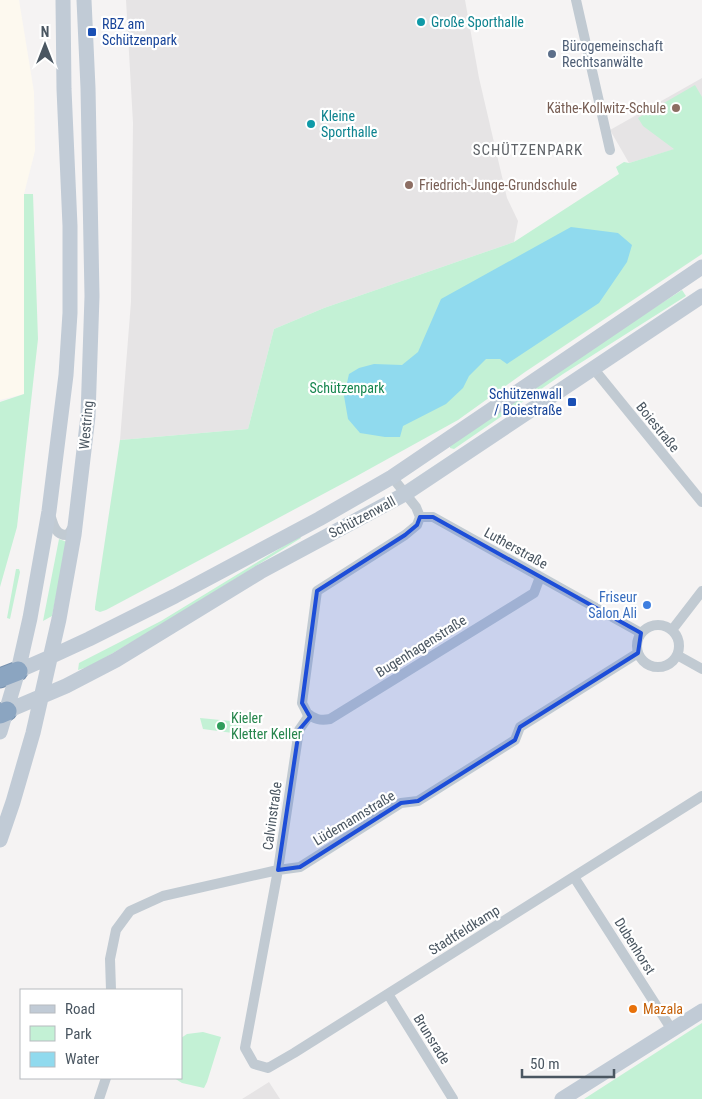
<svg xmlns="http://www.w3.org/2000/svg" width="702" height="1099" viewBox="0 0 702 1099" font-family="'Roboto Condensed',sans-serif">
<rect width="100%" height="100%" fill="#f5f3f3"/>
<!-- commercial -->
<path fill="#fdf9ef" d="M0,0H19L34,92L35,151L24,194V394L0,400Z"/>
<!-- education -->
<path fill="#e6e4e5" d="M126,0H465L479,78L507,198L518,221L514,242L324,308L274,329L248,429L120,440L131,302L133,123Z
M702,78V126L675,149L629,163L610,130Z
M269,1082L280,1099H242Z"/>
<!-- green -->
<path fill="#c3f1d5" d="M695,85L702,97V254L525,372L458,420L355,477L106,610L100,612L95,610V607L120,440L248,429L274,329L324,308L514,242L619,174L616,167L624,162L629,163L674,149L643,126L638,118Z
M24,194H33L38,339L17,527L0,587V402L24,394Z
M682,290L686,296L563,374L454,449L450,448V445L590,349Z
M300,536L301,538L169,620L91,666L78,670L79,663L161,621Z
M59,539L67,542L52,616L43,621Z
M16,569H19L20,572L10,619L7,618Z
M200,718L241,722L240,734L203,729Z
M702,1023V1099H584Z
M203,1032L221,1037L207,1082L204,1088L182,1083L174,1078H181V1038L187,1034Z"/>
<!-- water -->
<path fill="#90daee" d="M571,227L618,233L632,245L627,262L599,303L507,364L500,359H486L469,376L463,388L446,404L403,426L400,437H385L360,433L348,419L344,396L349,374L359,368L374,364L402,365L418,352L441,299Z"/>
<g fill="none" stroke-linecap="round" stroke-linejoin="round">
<defs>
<path id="highway" d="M0,678L18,671
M0,714L7,711"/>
</defs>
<!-- highway casing -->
<use href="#highway" stroke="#7690ad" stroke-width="21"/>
<!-- street -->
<path stroke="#c1cad2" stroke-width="10" d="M576,0L610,150
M593,368L702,502
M392,477L416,507L420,517
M50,514C53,524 55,536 68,535L74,525
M420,517L417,525L405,535L317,591L302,703L307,713L308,717L299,730L278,870L245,1048L254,1064L268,1068L294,1053L702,796
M420,517H433L641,633
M637 646a21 21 0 1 1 42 0a21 21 0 1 1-42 0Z
M672,630L702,591
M677,655L702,669
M307,713C314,719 320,721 330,719L534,593L540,577
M574,877L672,1030
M111,990L110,959L116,930L130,911L163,896L278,870L300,867L401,803L418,801L515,740L520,727L638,653
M388,994L453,1099
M99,1099L106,1078"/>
<!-- secondary -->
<path stroke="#c1cbd6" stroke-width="15" d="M18,671L50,657L89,639L175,596L319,519L392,477L702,267
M7,711L66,686L116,660L260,572L405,494L702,296
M0,732L18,671L30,618L49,511L66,375L70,313V226L64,89L63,0
M0,840L13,802L33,733L59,619L74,535L88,416L92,296L88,88L84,0
M562,1099L702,1011"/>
<!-- highway -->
<use href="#highway" stroke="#8ba5c1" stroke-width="19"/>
</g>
<!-- marked area -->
<path fill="#1d4ed8" fill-opacity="0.2" stroke="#1d4ed8" stroke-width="4" stroke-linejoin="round" d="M420,517H433L641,633L638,653L520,727L515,740L418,801L401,803L300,867L278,870L299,730L310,717L302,703L317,591L405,535L417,525Z"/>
<!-- markers -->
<g fill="#0f9aa8" stroke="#fff" stroke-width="2">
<circle cx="421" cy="22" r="5"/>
<circle cx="311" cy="124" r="5"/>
</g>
<g fill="#1a4fb4" stroke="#fff" stroke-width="2">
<rect x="87" y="27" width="10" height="10" rx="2.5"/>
<rect x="567" y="397" width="10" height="10" rx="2.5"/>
</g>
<circle fill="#5c6f8a" stroke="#fff" stroke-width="2" cx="552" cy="54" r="5"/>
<g fill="#8d6e63" stroke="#fff" stroke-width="2">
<circle cx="676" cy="108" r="5"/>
<circle cx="409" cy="185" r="5"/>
</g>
<circle fill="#3f7fe0" stroke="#fff" stroke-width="2" cx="647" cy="605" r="5"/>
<circle fill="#2e9e5b" stroke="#fff" stroke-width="2" cx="221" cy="726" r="5"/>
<circle fill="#e8710a" stroke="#fff" stroke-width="2" cx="633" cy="1009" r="5"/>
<g text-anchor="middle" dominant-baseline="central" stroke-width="4.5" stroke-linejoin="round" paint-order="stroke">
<!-- culture labels -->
<g font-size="14" fill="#0d838f" stroke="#fff" text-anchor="start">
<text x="431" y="22">Große Sporthalle</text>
<text x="321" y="116">Kleine<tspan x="321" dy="16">Sporthalle</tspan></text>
</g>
<!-- transit labels -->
<g font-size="14" fill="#164399" stroke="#fff" text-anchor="start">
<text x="102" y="24">RBZ am<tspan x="102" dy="16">Schützenpark</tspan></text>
<text x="562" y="394" text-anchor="end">Schützenwall<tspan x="562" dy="16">/ Boiestraße</tspan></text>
</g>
<!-- service labels -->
<g font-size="14" fill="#4e5e75" stroke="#fff" text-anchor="start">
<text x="562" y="46">Bürogemeinschaft<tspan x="562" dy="16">Rechtsanwälte</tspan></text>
</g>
<!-- education labels -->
<g font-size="14" fill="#785e54" stroke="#fff" text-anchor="end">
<text x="666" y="108">Käthe-Kollwitz-Schule</text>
<text x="419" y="185" text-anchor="start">Friedrich-Junge-Grundschule</text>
</g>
<!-- park labels -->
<g font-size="14" fill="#17864f" stroke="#fff">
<text x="347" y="388">Schützenpark</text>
</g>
<!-- street labels -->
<g font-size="14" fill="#4a5661" stroke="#fff">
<text transform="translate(86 425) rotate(-85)">Westring</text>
<text transform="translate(658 427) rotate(51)">Boiestraße</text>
<text transform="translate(362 517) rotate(-28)">Schützenwall</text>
<text transform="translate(516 548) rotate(29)">Lutherstraße</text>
<text transform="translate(421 646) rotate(-32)">Bugenhagenstraße</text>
<text transform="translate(272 816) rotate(-82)">Calvinstraße</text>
<text transform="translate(354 818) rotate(-31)">Lüdemannstraße</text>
<text transform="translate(464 930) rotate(-32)">Stadtfeldkamp</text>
<text transform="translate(635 946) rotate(58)">Dubenhorst</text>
<text transform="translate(432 1039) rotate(58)">Brunsrade</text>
</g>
<!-- shop labels -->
<g font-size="14" fill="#366cbe" stroke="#fff" text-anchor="end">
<text x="637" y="597">Friseur<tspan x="637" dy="16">Salon Ali</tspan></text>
</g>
<!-- leisure labels -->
<g font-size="14" fill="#27864d" stroke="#fff" text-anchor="start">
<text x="231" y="718">Kieler<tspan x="231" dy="16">Kletter Keller</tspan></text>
</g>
<!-- food labels -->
<g font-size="14" fill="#c56008" stroke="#fff" text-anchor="start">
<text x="643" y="1009">Mazala</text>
</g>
<!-- neighbourhood labels -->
<g font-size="15" letter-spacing="1" fill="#5f6368" stroke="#fff">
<text x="528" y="150">SCHÜTZENPARK</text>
</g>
</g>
<!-- legend -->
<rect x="20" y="989" width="162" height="90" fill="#ffffff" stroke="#b7bbc0"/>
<rect x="30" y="1005" width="25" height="8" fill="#c1cbd6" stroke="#b7bbc0"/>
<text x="65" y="1014" font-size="15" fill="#4a5661">Road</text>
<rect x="30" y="1026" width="25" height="15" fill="#c3f1d5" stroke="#b7bbc0"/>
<text x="65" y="1039" font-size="15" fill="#4a5661">Park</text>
<rect x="30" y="1052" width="25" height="15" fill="#90daee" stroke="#b7bbc0"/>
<text x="65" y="1064" font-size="15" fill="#4a5661">Water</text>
<!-- north arrow -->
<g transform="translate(45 45)" stroke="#ffffff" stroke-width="4" paint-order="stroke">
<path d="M0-4L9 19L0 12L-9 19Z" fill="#4a5661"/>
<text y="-8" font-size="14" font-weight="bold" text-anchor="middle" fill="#4a5661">N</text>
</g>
<!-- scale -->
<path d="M522 1069v8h92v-8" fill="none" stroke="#4a5661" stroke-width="2.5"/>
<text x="530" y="1069" font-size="15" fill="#4a5661" stroke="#ffffff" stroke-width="4" paint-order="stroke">50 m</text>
</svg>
